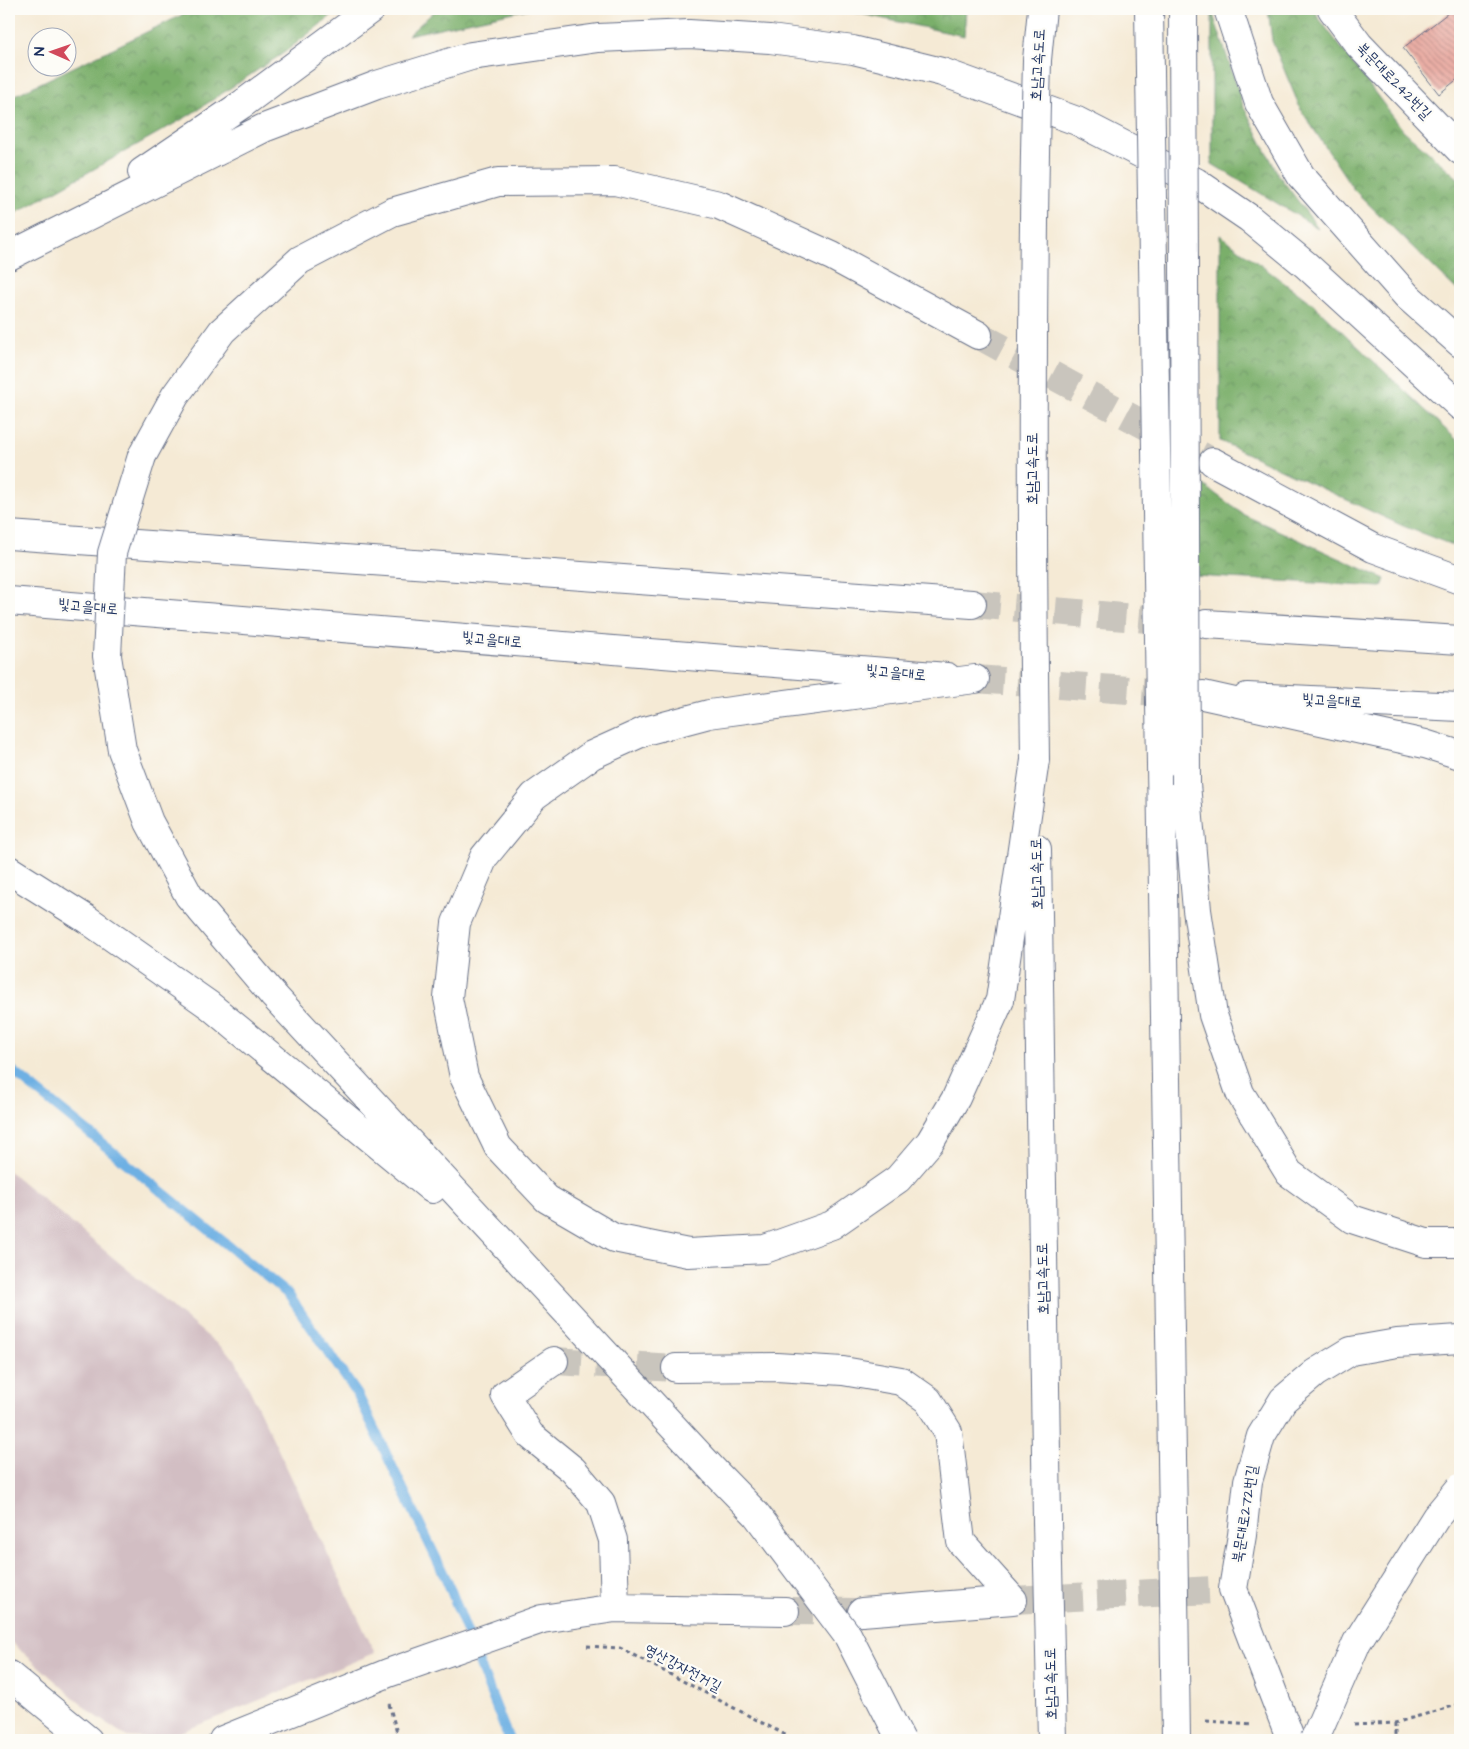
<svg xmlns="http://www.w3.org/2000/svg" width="1469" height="1749" viewBox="0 0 1469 1749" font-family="'Architects Daughter','Poor Story',sans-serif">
<defs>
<pattern id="forest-crowns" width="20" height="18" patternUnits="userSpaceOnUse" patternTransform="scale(1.25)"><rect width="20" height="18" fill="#7aaf6b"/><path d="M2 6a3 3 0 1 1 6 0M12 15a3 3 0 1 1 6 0" fill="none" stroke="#638f5b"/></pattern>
<pattern id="building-back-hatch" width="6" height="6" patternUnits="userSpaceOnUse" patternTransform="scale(1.25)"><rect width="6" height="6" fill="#ebafa6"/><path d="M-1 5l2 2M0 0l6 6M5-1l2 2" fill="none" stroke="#be8f8a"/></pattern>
</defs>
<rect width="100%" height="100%" fill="#fdfcf7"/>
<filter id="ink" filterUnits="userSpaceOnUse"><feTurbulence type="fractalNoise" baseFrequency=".02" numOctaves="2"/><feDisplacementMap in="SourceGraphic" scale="10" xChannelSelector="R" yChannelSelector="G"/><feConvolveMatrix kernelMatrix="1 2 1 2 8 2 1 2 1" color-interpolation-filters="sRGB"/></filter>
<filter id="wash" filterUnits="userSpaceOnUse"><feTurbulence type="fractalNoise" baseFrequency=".0096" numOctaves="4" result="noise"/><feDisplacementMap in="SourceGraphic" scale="20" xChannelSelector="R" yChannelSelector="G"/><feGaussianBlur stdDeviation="1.12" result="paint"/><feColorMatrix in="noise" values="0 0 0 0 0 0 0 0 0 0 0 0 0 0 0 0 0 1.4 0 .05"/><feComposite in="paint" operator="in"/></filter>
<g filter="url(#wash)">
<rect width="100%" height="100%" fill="#f5ead5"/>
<!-- industrial -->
<path fill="#d2bec3" d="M9,1171L235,1359L375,1653L164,1739L127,1737L89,1711L9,1640Z"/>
<!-- forest -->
<path fill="url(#forest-crowns)" stroke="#4a6f64" d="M189,9H340L285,52L188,116L9,217V98L180,16Z
M437,9H528L408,35Z
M838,9H966L964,36Z
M1268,9H1315L1318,17L1403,130L1460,180V293L1354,190L1301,110L1272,41Z
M1212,11L1243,105L1278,174L1318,228L1212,164Z
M1220,235L1314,305L1460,443V548L1403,526L1220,441Z
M1194,478L1244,515L1385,579L1382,587L1195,576Z"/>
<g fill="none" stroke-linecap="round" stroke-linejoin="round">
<!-- stream -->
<path stroke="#6eb0e3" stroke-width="10" d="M9,1068L288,1294L358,1395L448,1583L509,1740"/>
</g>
<g id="blocks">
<!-- building -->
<path fill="url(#building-back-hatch)" d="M1453,9H1460V77L1439,94L1403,48Z"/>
</g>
</g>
<g filter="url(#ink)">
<use href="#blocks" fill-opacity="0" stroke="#677088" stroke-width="1"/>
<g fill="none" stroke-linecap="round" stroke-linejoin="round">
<!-- minor-tunnel -->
<path stroke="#c9c5bd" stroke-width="28" stroke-dasharray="28 14" stroke-linecap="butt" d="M554,1361L676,1368
M1013,1600L1233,1589
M785,1611L862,1612"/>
<!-- major-tunnel -->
<path stroke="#c9c5bd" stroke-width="28" stroke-dasharray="28 14" stroke-linecap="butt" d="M972,604L1182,622
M975,679L1183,694"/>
<!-- highway-tunnel -->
<path stroke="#c9c5bd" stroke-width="28" stroke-dasharray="28 14" stroke-linecap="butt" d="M978,335L1213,462"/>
<defs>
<path id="minor" d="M1332,9L1359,45L1460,150
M554,1361L505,1395L530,1435L573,1470L601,1503L613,1540L615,1608
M676,1368L776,1367L843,1371L901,1381L928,1400L948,1432L961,1542L1013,1600
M862,1612L1013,1600
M9,1675L88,1740
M223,1740L388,1673L542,1619L615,1608L785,1611
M1291,1740L1233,1589L1242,1535L1248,1481L1261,1436L1283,1400L1315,1373L1351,1351L1397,1343L1460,1339"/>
<path id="major" d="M9,535L972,604
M9,601L947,677
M1206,624L1460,640
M1247,697L1460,707"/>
<path id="highway" d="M1228,9L1259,103L1301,176L1407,296L1460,343
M1037,60L1042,9
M142,172L241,105L371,9
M9,256L264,128L377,85L471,56L598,38L689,34L770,39L853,50L942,72L1077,121L1196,182L1249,218L1306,265L1460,406
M142,456L175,396L222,331L300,260L392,212L498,182L615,181L719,205L832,256L978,335
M1213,462L1373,548L1460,580
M975,679L709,714L645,731L592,755L534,796L484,857L456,923L448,998L464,1077L498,1147L547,1199L614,1238L688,1253L765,1249L832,1225L898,1179L930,1142L956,1098L1000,1000L1035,760
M1203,695L1425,744L1460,755
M1161,765L1173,1520
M1186,784L1197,910L1213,1015L1240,1093L1289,1173L1352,1219L1426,1243H1460
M1037,849L1047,1521
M9,870L88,920L209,1005L432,1189
M273,995L715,1472"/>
</defs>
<!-- minor casing -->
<use href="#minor" stroke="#677088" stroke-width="30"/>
<!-- major casing -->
<use href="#major" stroke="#677088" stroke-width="30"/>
<!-- highway casing -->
<use href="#highway" stroke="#677088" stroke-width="30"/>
<!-- path -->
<path stroke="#677088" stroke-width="3" stroke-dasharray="4 4" stroke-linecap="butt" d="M587,1646L620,1648L795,1740
M389,1704L399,1740
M1206,1721L1252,1724
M1395,1723V1740
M1354,1725L1395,1723L1460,1704"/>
<!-- minor -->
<use href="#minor" stroke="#fff" stroke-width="28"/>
<!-- major -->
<use href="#major" stroke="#fff" stroke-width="28"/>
<!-- highway -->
<use href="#highway" stroke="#fff" stroke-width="28"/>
<defs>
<path id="highway-bridge" d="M1149,9L1161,765
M1183,9L1186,784
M142,456L112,553L107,656L122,750L149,822L189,896L273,995
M1035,760C1032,526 1031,294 1037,60
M715,1472L756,1514L848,1636L901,1740
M1173,1520L1176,1740
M1047,1521L1052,1740
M1314,1740L1357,1642L1436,1517L1460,1488"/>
</defs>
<!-- highway-bridge casing -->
<use href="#highway-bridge" stroke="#677088" stroke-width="30" stroke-linecap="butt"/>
<!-- highway-bridge -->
<use href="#highway-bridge" stroke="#fff" stroke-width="28"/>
</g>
</g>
<g text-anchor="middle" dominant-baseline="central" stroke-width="4.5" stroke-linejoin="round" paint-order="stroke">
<!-- street labels -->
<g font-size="15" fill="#1b2f5e" stroke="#fdfcf7">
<text transform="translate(1038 65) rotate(-87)">호남고속도로</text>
<text transform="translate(1394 81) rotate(46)">북문대로242번길</text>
<text transform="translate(1032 469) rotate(-90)">호남고속도로</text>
<text transform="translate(88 607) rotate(5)">빛고을대로</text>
<text transform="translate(492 640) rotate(5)">빛고을대로</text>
<text transform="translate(896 673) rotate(5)">빛고을대로</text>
<text transform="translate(1332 701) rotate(3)">빛고을대로</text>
<text transform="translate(1037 874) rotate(-91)">호남고속도로</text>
<text transform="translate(1043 1279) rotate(-91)">호남고속도로</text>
<text transform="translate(1245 1514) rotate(-81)">북문대로272번길</text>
<text transform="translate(683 1668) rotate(28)">영산강자전거길</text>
<text transform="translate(1051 1684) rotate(-91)">호남고속도로</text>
</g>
</g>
<!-- margin -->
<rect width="1469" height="1749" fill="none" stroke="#fdfcf7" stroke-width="30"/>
<!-- north arrow -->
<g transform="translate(52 52) rotate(272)"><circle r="24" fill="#fdfcf7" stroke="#a3aaba"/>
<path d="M0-4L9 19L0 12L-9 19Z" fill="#d1495b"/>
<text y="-8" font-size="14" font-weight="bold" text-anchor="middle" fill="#1b2f5e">N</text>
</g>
</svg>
